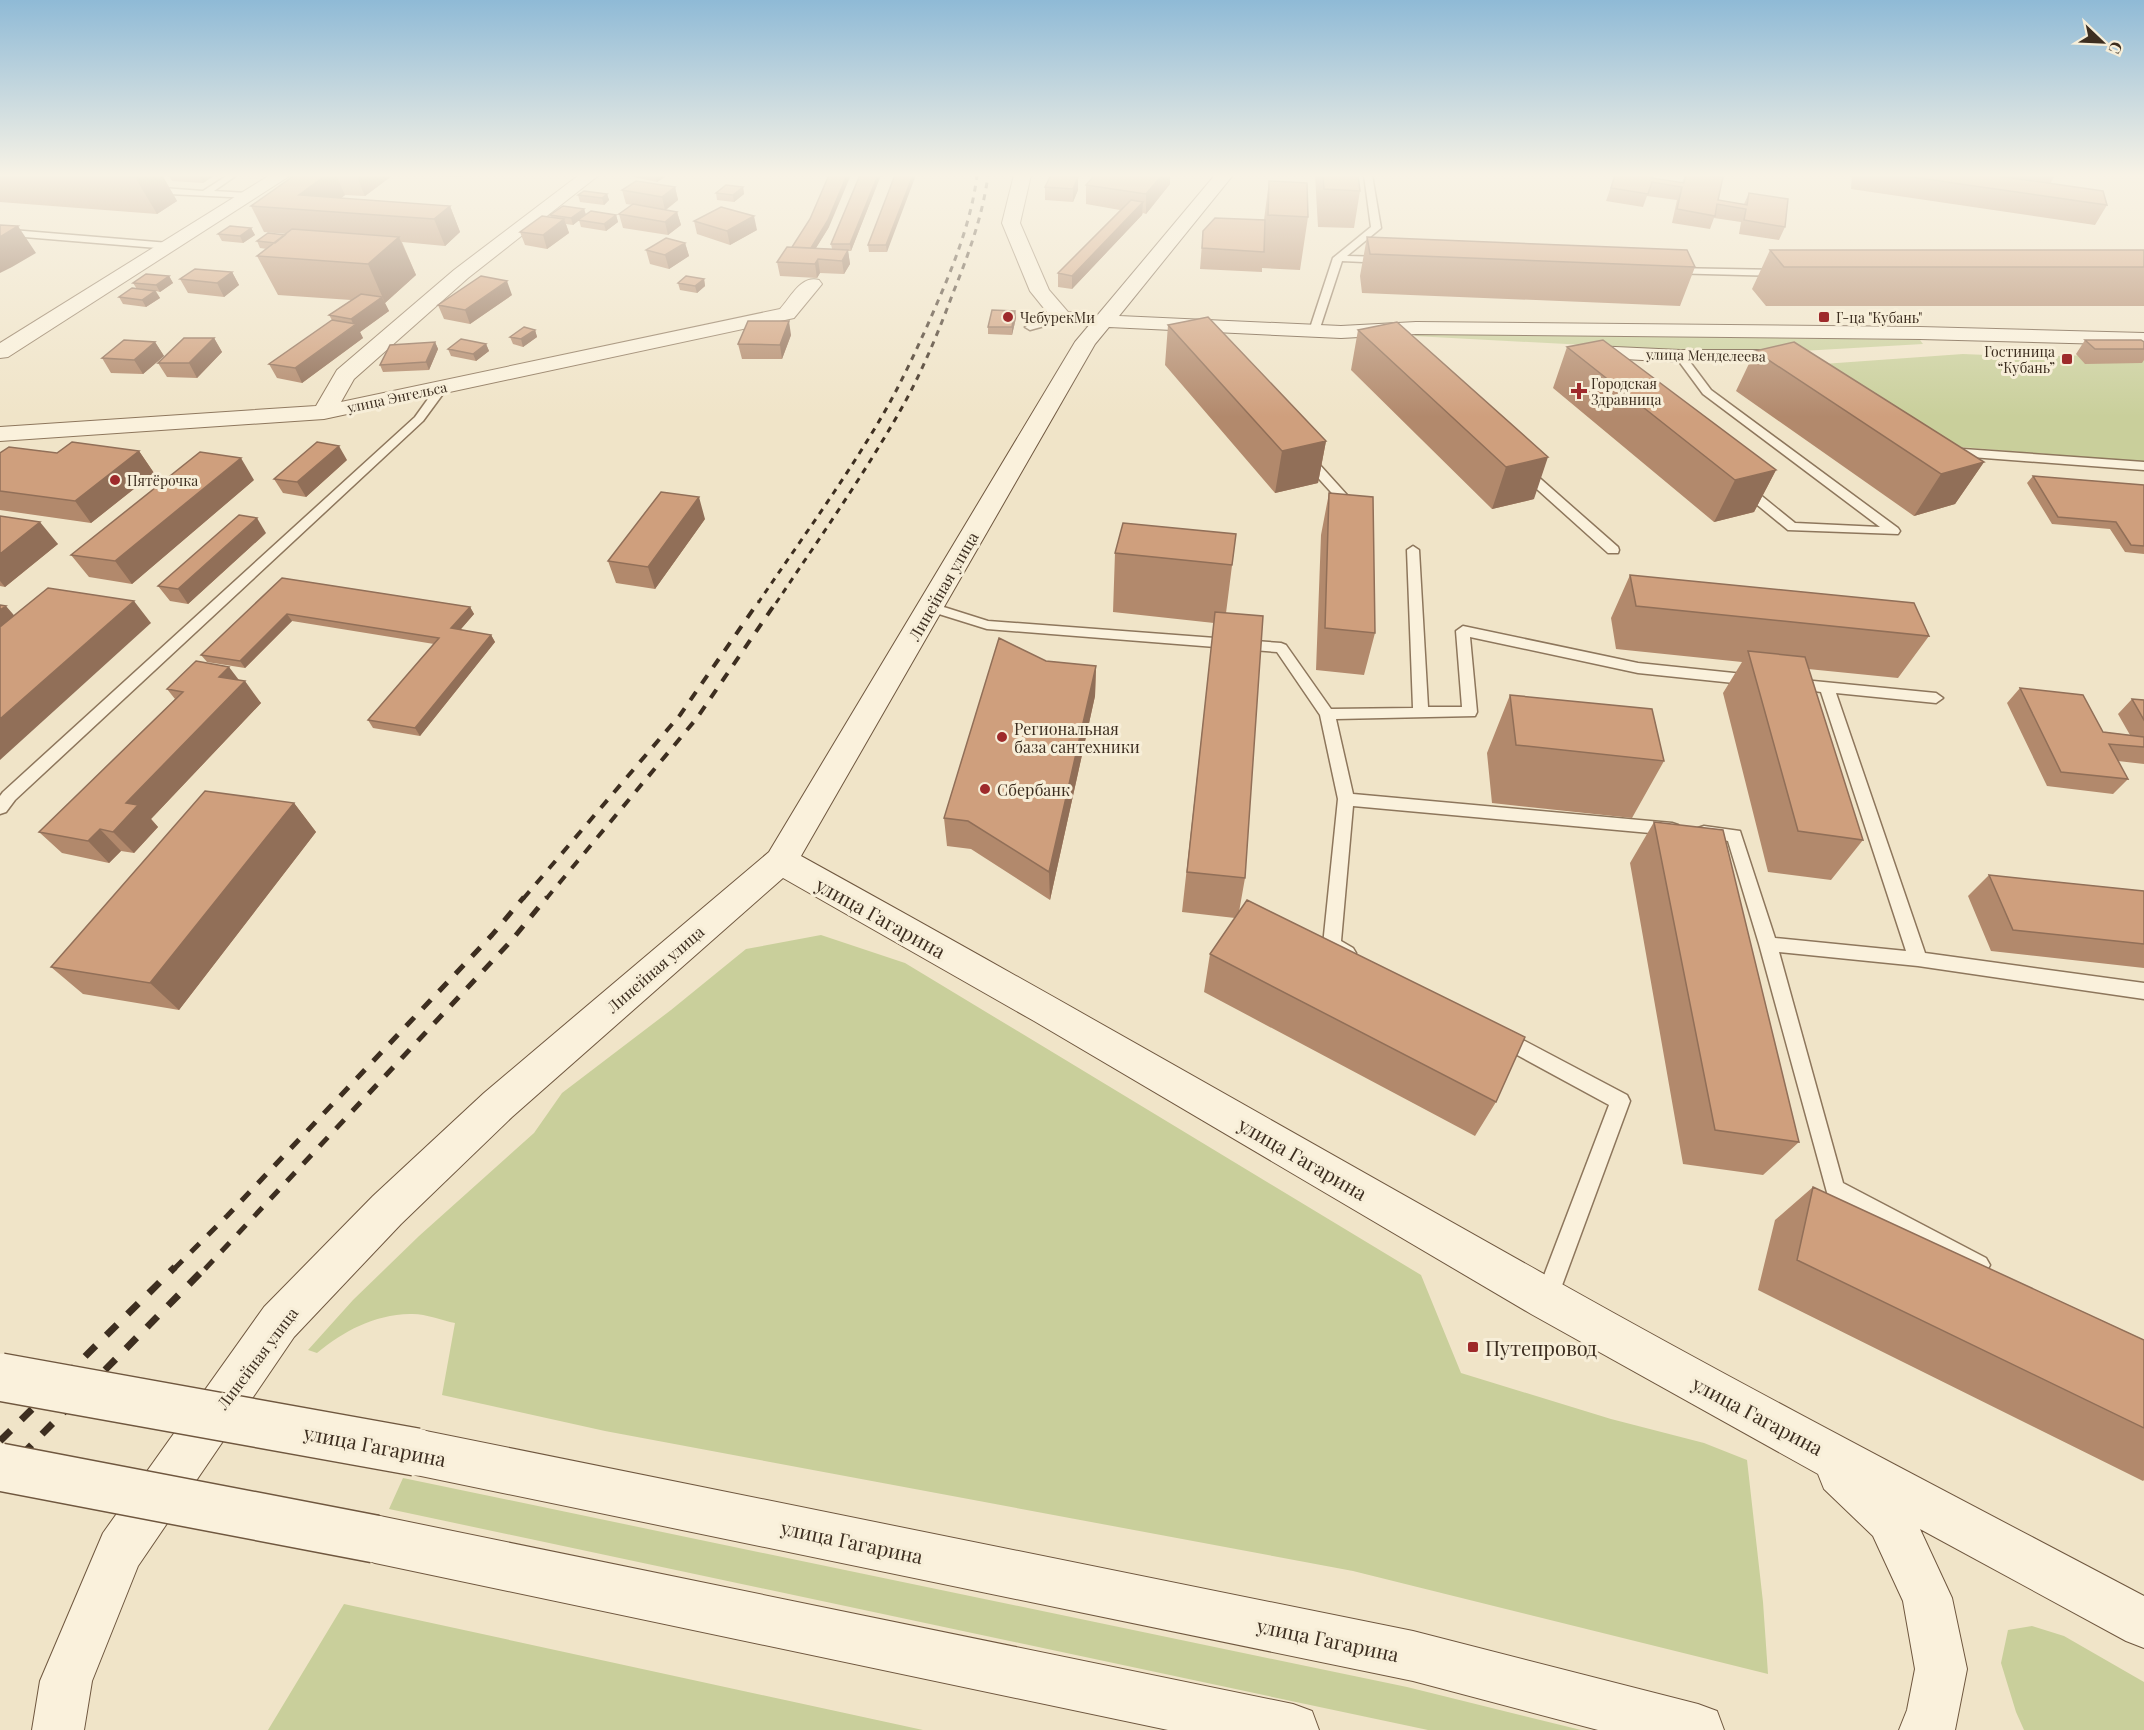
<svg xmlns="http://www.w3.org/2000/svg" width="2144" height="1730" viewBox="0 0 2144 1730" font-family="'Playfair Display',serif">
<rect width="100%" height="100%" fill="#f0e4c8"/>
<!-- green -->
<path fill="#c9cf9b" d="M1420,333L1920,340L1923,344L1784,352H1719L1414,336Z
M2144,353V462L1949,446L1823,364L1963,354L2034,357Z
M821,935L905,963L1421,1275L1461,1373L1611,1419L1704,1443L1747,1460L1763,1602L1768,1674L1353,1571L605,1431L442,1395L455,1323C441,1320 424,1313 410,1314C373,1315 344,1331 317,1353L308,1350L353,1300L419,1236L534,1133L562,1093L671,1010L746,949Z
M403,1478L1407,1687L1581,1730H1428L389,1509Z
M344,1604L923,1730H268Z
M2032,1626L2064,1636L2144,1682V1730H2024L2016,1712L2001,1663L2008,1630Z"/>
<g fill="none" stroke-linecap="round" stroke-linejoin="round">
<defs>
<path id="service" d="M228,175H237L214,191L247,193L250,194V198L149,193L145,190L149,187L203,191Z
M1364,175H1372L1381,228L1347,256L1385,257L1390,260L1385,263L1342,261L1319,331L1310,333L1309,331L1333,258L1371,227Z
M0,229L169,243L174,246L169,249L0,235Z
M1671,268L1780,270L1785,273L1780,276L1668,273L1666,271Z
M1062,315L1066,316V320L1030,330L1025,327L1044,318Z
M1680,353L1684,354L1711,390L1898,528L1900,531L1898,534L1788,530L1739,490V484H1747L1795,523L1880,527L1703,394L1675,356Z
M442,384L448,387L423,421L15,800L6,812L0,814V796L3,792L415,417L438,385Z
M1949,448L2144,462V470L1945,455L1943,452Z
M1306,453L1310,454L1357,506L1359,509L1357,512H1349L1302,460L1300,457Z
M1522,465L1526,466L1618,547L1619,550L1618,553H1608L1518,472V466Z
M1413,546L1419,550L1428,707H1462L1456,631L1463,626L1638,663L1753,675L1760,680L1753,685L1638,673L1470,637L1477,712L1475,716L1336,719L1353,794L1672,823L1678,825L1680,829L1678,833L1672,835L1353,806L1341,941L1353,948L1356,953L1353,958L1347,960L1326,950L1323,945L1338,799L1320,715L1277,652L987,629L926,610L924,607L931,603L988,621L1281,643L1286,645L1331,709L1413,708L1407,550Z
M1793,679L1936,693L1943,698L1936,703L1836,693L1925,953L2144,983V999L1918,966L1779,952L1843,1183L1986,1258L1990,1265L1986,1272L1979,1275L1828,1196L1759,944L1728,841L1698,836L1696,832L1698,828L1704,826L1740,831L1775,938L1906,951L1821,692L1788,687L1786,684Z
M1502,1029L1627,1095L1630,1101L1557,1299L1554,1307L1546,1310L1538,1307L1535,1299L1609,1105L1495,1043L1493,1037L1495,1031Z"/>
<path id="minor" d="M579,175H599L468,278L354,379L341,402L780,309C791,297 801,275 819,280L822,284L794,318L324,419L0,441V427L316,406L337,370L454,270Z
M1014,175H1031L1020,223L1049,290L1068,312L1110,317L1113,321L1110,325L1103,327L1055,322L1030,291L1002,223Z"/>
<path id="tertiary" d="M270,175H291L8,357L0,358V343Z"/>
<path id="secondary" d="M1215,175H1233L1119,316L1341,326L1416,322L1920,327L2144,333V345L1920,339L1416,334L1341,338L1109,327L1095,344L801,856C1055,996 1306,1141 1560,1283C1752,1391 1949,1493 2144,1596V1648L2126,1641L1920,1529L1952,1598L1967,1669L1955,1730H1899L1907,1710L1915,1669L1903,1601L1873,1536L1824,1489L1818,1474L1531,1314L1034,1021L783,878L512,1117L401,1224L294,1337L138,1566L92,1681L84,1730H32L40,1681L103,1533L264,1307L373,1196L484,1093L769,852L1075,342Z
M1594,346L1680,350H1797L1805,351L1808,356L1805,361L1797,362H1680L1586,357L1583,352L1586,347Z
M416,1429L1413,1631L1698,1704L1717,1711L1724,1730H1598L1413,1681L416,1475L400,1468L393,1452L400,1436Z
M375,1515L1293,1704L1312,1711L1319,1730H1168L375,1563L358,1556L351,1539L358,1522Z"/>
</defs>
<!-- service casing -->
<use href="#service" stroke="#8d765c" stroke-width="3"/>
<!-- minor casing -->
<use href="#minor" stroke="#8d765c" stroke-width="2"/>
<!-- tertiary casing -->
<use href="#tertiary" stroke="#8d765c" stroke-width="2"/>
<!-- secondary casing -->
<use href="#secondary" stroke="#6f573f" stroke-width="2"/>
<!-- service -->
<use href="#service" fill="#faf1dc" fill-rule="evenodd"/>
<!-- minor -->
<use href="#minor" fill="#faf1dc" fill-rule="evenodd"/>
<!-- tertiary -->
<use href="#tertiary" fill="#faf1dc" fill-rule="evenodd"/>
<!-- secondary -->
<use href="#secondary" fill="#faf1dc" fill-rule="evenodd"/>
<!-- rail-far3 -->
<path stroke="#3d2e20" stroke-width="3" stroke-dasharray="6 6" stroke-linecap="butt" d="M758,603C802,538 850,473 889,404C907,371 923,336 938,301C955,262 972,218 977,175
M776,603C817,542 859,482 896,418C919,379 937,336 953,293C968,256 983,215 988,175"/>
<!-- rail-far2 -->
<path stroke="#3d2e20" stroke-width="4" stroke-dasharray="10 10" stroke-linecap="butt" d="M523,899L680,715L759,601
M546,899L697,718L777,601"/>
<!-- rail-far1 -->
<path stroke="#3d2e20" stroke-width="5" stroke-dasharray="12 12" stroke-linecap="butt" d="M174,1269L227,1216L492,935L524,897
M205,1269L511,941L547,897"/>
<!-- rail -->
<path stroke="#3d2e20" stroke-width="7" stroke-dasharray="15 15" stroke-linecap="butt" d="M0,1441L175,1267
M0,1477L206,1267"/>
<defs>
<path id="secondary-bridge" d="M0,1377L416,1452
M0,1467L375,1539"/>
</defs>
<!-- secondary-bridge casing -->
<use href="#secondary-bridge" stroke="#6f573f" stroke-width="50" stroke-linecap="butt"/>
<!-- secondary-bridge -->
<use href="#secondary-bridge" stroke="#faf1dc" stroke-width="47"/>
</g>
<!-- wall -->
<path fill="#b2896c" d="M0,175H162L177,201L157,214L0,202Z
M169,175H215L203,183L172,181Z
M295,175H393L365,196L345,195L341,198L450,206L460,232L445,246L402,242L416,275L385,303L389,311L360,332L363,338L302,383L277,378L269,364L332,320L329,315L351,300L278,295L257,256L267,249L260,248L257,241L287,234L264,232L251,206Z
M440,175H466L463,177L440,176Z
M634,175H668L657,182L634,177Z
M860,175H881L851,251H848L850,264L844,274L820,273L817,278L780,276L777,262L792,247L829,227L816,248L832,249L831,244Z
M895,175L887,252H869L868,245Z
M1315,175H1358L1360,191L1354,228L1318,227Z
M1615,175L1652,178L1682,183L1685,175L1718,200L1744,204L1749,193L1785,227L1779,240L1739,234L1741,222L1714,218L1710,229L1672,223L1677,200L1647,196L1643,207L1606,201Z
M1852,175H2055L2050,184L2107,205L2095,225L1851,189Z
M1269,181L1308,217L1300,270L1262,268V272L1200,269L1203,231L1264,220Z
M1170,184L1146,214L1143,213L1142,215L1072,289L1058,287V273L1120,210L1086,204V185Z
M675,187L678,200L666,210L677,212L681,225L668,235L623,228L619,214L633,205L626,204L622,190Z
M743,187L744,194L734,202L717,200L716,193Z
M1045,187L1078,190L1073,202L1045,200Z
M607,194L609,200L604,205L580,202L578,195Z
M584,209L586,215H616L618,222L606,231L581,227L579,220L573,225L566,224L569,233L547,249L525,245L520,232L551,217L550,215Z
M694,221L757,230L730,245L697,234Z
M251,228L255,235L243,243L222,241L218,234Z
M1367,237L1695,267L1680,306L1362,293L1360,276Z
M685,243L689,256L669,269L650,264L646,250Z
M1770,250H2144V306H1766L1752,289Z
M232,272L239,285L224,297L188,293L180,279Z
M169,276L173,283L160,292L156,291L160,298L146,307L123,304L119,297L137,289L133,283Z
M704,279L705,286L697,293L680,290L678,283Z
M512,295L470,324L444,319L438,305Z
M1015,311L1016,318L1012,335L988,334V327Z
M1397,322L1534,499L1492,509L1351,370L1358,330Z
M1168,325L1326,441L1318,483L1275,493L1165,365Z
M535,330L537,337L523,347L513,344L510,337Z
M791,335L782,359H742L738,344Z
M214,338L222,352L197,378L167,377L158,363Z
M2085,340L2144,342V360L2142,363L2085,364L2076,354Z
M155,342L164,356L143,374L111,373L102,358Z
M435,342L438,349L429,370L383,372L380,365Z
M486,344L489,351L476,361L451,356L448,349Z
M1567,347L1776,470L1754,512L1714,522L1553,388Z
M1755,351L1984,462L1955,504L1914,516L1736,391Z
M139,451L154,473L91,523L0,510V453H57Z
M347,460L306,497L283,493L274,479Z
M2033,476L2144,485V554L2125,552L2110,529L2052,524L2027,483Z
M254,480L132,584L89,577L71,555Z
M1329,493L1375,633L1364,675L1316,670L1321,535Z
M0,516L58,544L5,587L0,586Z
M705,519L655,589L616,583L608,561Z
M266,533L188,604L170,601L158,586Z
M1236,534L1226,613L1245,878L1239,912L1496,1102L1475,1136L1204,992L1210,954L1235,918L1182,912L1214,623L1113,612L1115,553Z
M1630,575L1929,636L1898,678L1808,669L1863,840L1831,880L1768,872L1723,693L1742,662L1616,649L1611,618Z
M282,578L470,607L474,614L460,630L491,635L495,642L420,736L373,728L368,720L434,644L292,621L245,668L207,662L201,655Z
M1046,661L1096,666L1095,696L1050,900L971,849L947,846L944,818Z
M239,680L261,703L151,819L158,827L134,853L121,851L109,863L62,853L39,832L175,699L167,689Z
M2020,688L2103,732L2130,735L2118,714L2132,699L2144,700V764L2118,761L2128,779L2113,794L2047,786L2007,703Z
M1510,695L1664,761L1632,818L1492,803L1487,753Z
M294,803L316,832L179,1010L83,994L51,967Z
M1654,822L1799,1142L1763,1175L1683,1164L1630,863Z
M1989,875L2144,891V968L1991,951L1968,896Z
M1813,1187L2144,1340V1480L2143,1481L1758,1290L1775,1220Z"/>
<!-- shaded-wall -->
<path fill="#916f58" d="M139,175H162L177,201L157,214L135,177Z
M198,175H215L203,183Z
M326,175H336L345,195L324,211L299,195Z
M356,175H393L365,196Z
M655,175H668L657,182Z
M847,175H851L829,227L808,261L807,254Z
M878,175H881L851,251L850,244Z
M913,175H916L887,252L886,245Z
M1162,175H1170V184L1146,214V194Z
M1078,177V190L1073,202V189Z
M675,187L678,200L665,210L662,197Z
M743,187L744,194L734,202L733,195Z
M607,194L609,200L604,205L602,198Z
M1143,202L1142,215L1072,289V276Z
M450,206L460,232L445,246L434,219Z
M584,209L586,215L573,225L571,218Z
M677,212L681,225L668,235L665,222Z
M616,215L618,222L606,231L604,224Z
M754,216L757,230L730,245L727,231Z
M564,219L569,233L547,249L543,235Z
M18,226L36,253L12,267L0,273V237Z
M251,228L255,235L243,243L240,236Z
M399,237L416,275L385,303L368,264Z
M685,243L689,256L669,269L665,255Z
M848,250L850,264L844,274L842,261Z
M818,259L820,273L817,278L815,264Z
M232,272L239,285L224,297L217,283Z
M169,276L173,283L160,292L156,285Z
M704,279L705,286L697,293L695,286Z
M507,281L512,295L470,324L465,310Z
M155,291L160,298L146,307L142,300Z
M382,297L389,311L360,332L363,338L302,383L295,368L354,326L351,319Z
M1015,311L1016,318L1012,335V327Z
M789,321L791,335L782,359L780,345Z
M535,330L537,337L523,347L521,339Z
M214,338L222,352L197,378L189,363Z
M155,342L164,356L143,374L134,360Z
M435,342L438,349L429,370L426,362Z
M486,344L489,351L476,361L473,354Z
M1326,441L1318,483L1275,493L1282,451Z
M339,446L347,460L306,497L297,482Z
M139,451L154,473L91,523L75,501Z
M1548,457L1534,499L1492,509L1506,467Z
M241,458L254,480L132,584L115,561Z
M1984,462L1955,504L1914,516L1941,474Z
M1776,470L1754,512L1714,522L1735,480Z
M699,497L705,519L655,589L648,567Z
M257,518L266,533L188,604L178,589Z
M40,522L58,544L5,587L0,581V554Z
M134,601L151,623L0,760V719Z
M6,606L19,621L0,636V610Z
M470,607L474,614L455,636L451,628Z
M287,614L292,621L245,668L240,661Z
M491,635L495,642L420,736L415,728Z
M1096,666L1095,696L1050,900L1049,872Z
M229,667L242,684L245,681L261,703L151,819L158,827L134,853L113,832L126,803L219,677Z
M294,803L316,832L179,1010L150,983Z
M100,829L121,851L109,863L88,841Z"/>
<!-- building -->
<path fill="#cf9f7d" stroke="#916f58" stroke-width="1.5" d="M106,175H139L135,177Z
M295,175H326L299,195L450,206L434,219L251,206Z
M829,175H847L828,220L811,248L792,247L810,219Z
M860,175H878L850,244H831Z
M895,175H913L886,245H868Z
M1051,175L1078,177L1073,189L1045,187Z
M1095,175H1162L1146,194L1086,185Z
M1323,175H1358L1360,191L1324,189Z
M1615,175H1653L1652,178L1684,183L1686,175H1708L1723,177L1718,200L1747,205L1749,193L1788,199L1785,227L1744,220L1746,209L1717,204L1715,216L1677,209L1682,187L1652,182L1648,194L1611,188Z
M1898,175H1991L2103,191L2107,205Z
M636,181L675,187L662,197L622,190Z
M1269,181L1307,183L1308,217L1268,215Z
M726,185L743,187L733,195L716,193Z
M584,191L607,194L602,198L578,195Z
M1131,200L1143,202L1072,276L1058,273Z
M633,204L677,212L665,222L619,214Z
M563,206L584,209L571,218L550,215Z
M721,207L754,216L727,231L694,221Z
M591,211L616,215L604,224L578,220Z
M542,216L564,219L543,235L520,232Z
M1215,218L1265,220L1264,252L1202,248L1203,231Z
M0,225L18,226L0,237Z
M230,226L251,228L240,236L218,234Z
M292,229L399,237L368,264L257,256Z
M268,233L285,235L275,243L257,241Z
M1367,237L1687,250L1695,267L1370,254Z
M666,238L685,243L665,255L646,250Z
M787,247L848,250L842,261L818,259L815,264L777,262Z
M1770,250H2144V267H1784Z
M195,269L232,272L217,283L180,279Z
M146,274L169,276L156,285L133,283Z
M481,276L507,281L465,310L438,305Z
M686,276L704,279L695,286L678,283Z
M132,288L155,291L142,300L119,297Z
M361,294L382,297L351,319L329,315Z
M992,310L1015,311L1012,327H988Z
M1208,317L1326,441L1282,451L1168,325Z
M332,320L356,324L295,368L269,364Z
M748,321H789L780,345L738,344Z
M1397,322L1548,457L1506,467L1358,330Z
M524,327L535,330L521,339L510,337Z
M184,338H214L189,363H158Z
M461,339L486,344L473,354L448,349Z
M124,340L155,342L134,360L102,358Z
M1603,340L1776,470L1735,480L1567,347Z
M2085,340H2141L2144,342V349H2095Z
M435,342L426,362L380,365L390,345Z
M1794,342L1984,462L1941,474L1755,351Z
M72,442L139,451L75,501L0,491V453L9,447L57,453Z
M317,442L339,446L297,482L274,479Z
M200,452L241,458L115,561L71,555Z
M2033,476L2144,485V546L2131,545L2116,522L2058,517Z
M661,492L699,497L648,567L608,561Z
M1329,493L1373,497L1375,633L1325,628Z
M239,515L257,518L178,589L158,586Z
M0,516L40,522L0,554Z
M1123,523L1236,534L1232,565L1115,553Z
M1630,575L1914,603L1929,636L1636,606Z
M282,578L470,607L451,628L491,635L415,728L368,720L439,638L287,614L240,661L201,655Z
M48,588L134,601L0,719V627Z
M0,605L6,606L0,610Z
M1215,612L1263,616L1245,878L1187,872Z
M999,638L1046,661L1096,666L1049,872L968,821L944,818Z
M1748,651L1805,657L1863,840L1798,831Z
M196,661L229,667L219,677L245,681L126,803L138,805L113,832L100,829L88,841L39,832L183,692L167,689Z
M2020,688L2083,695L2103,732L2144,737V747L2109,744L2128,779L2061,772Z
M1510,695L1652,709L1664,761L1516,745Z
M2132,699L2144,700V720Z
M205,791L294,803L150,983L51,967Z
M1654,822L1723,830L1799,1142L1715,1130Z
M1989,875L2144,891V944L2013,930Z
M1247,900L1525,1037L1496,1102L1210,954Z
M1813,1187L2144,1340V1428L1797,1260Z"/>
<!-- sky -->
<linearGradient id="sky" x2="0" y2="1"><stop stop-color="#8fbad6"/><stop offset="0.42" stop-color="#f8f3e6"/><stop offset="1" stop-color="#f8f3e6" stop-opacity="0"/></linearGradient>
<rect width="2144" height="417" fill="url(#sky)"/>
<!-- markers -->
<g fill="#9e2a2b" stroke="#f7eed8" stroke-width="2">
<circle cx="1008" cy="317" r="6"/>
<rect x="1818" y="311" width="12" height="12" rx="3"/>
<rect x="2061" y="353" width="12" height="12" rx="3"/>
<path d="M1576 382h6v6h6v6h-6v6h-6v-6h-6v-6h6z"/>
<circle cx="115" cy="480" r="6"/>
<circle cx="1002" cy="737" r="6"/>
<circle cx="985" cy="789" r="6"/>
<rect x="1467" y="1341" width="12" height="12" rx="3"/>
</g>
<g text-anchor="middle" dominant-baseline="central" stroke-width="6" stroke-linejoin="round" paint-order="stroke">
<!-- far-poi labels -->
<g font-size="14" fill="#3d2e20" stroke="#f7eed8" text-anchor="start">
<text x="1020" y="317">ЧебурекМи</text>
<text x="1836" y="317">Г-ца "Кубань"</text>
<text x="2055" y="351" text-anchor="end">Гостиница<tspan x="2055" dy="16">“Кубань”</tspan></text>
<text x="1591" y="383">Городская<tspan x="1591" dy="16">Здравница</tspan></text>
<text x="127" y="480">Пятёрочка</text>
</g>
<!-- far-street labels -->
<g font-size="14" fill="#3d2e20" stroke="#f7eed8">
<text transform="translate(1706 355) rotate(1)">улица Менделеева</text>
<text transform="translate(397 397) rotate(-12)">улица Энгельса</text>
</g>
<!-- street labels -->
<g font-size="16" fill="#3d2e20" stroke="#f7eed8">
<text transform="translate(943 586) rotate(-60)">Линейная улица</text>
<text transform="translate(655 969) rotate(-41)">Линейная улица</text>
<text transform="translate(257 1358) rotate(-53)">Линейная улица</text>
</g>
<!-- poi labels -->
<g font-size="16" fill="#3d2e20" stroke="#f7eed8" text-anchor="start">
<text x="1014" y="728">Региональная<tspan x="1014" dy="18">база сантехники</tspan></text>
<text x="997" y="789">Сбербанк</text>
</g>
<!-- near-street labels -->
<g font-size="20" fill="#3d2e20" stroke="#f7eed8">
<text transform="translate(881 917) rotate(29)">улица Гагарина</text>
<text transform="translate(1303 1158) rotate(30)">улица Гагарина</text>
<text transform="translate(1758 1415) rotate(28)">улица Гагарина</text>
<text transform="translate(375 1445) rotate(11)">улица Гагарина</text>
<text transform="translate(852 1541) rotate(12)">улица Гагарина</text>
<text transform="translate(1328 1639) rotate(12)">улица Гагарина</text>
</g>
<!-- near-poi labels -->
<g font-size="20" fill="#3d2e20" stroke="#f7eed8" text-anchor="start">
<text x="1485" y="1347">Путепровод</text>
</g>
</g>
<!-- north arrow -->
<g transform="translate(2102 42) rotate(113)" stroke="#f7eed8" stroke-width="4.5" paint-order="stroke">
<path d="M0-4.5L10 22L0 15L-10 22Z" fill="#3d2e20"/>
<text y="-9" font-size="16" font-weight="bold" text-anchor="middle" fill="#3d2e20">С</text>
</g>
</svg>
